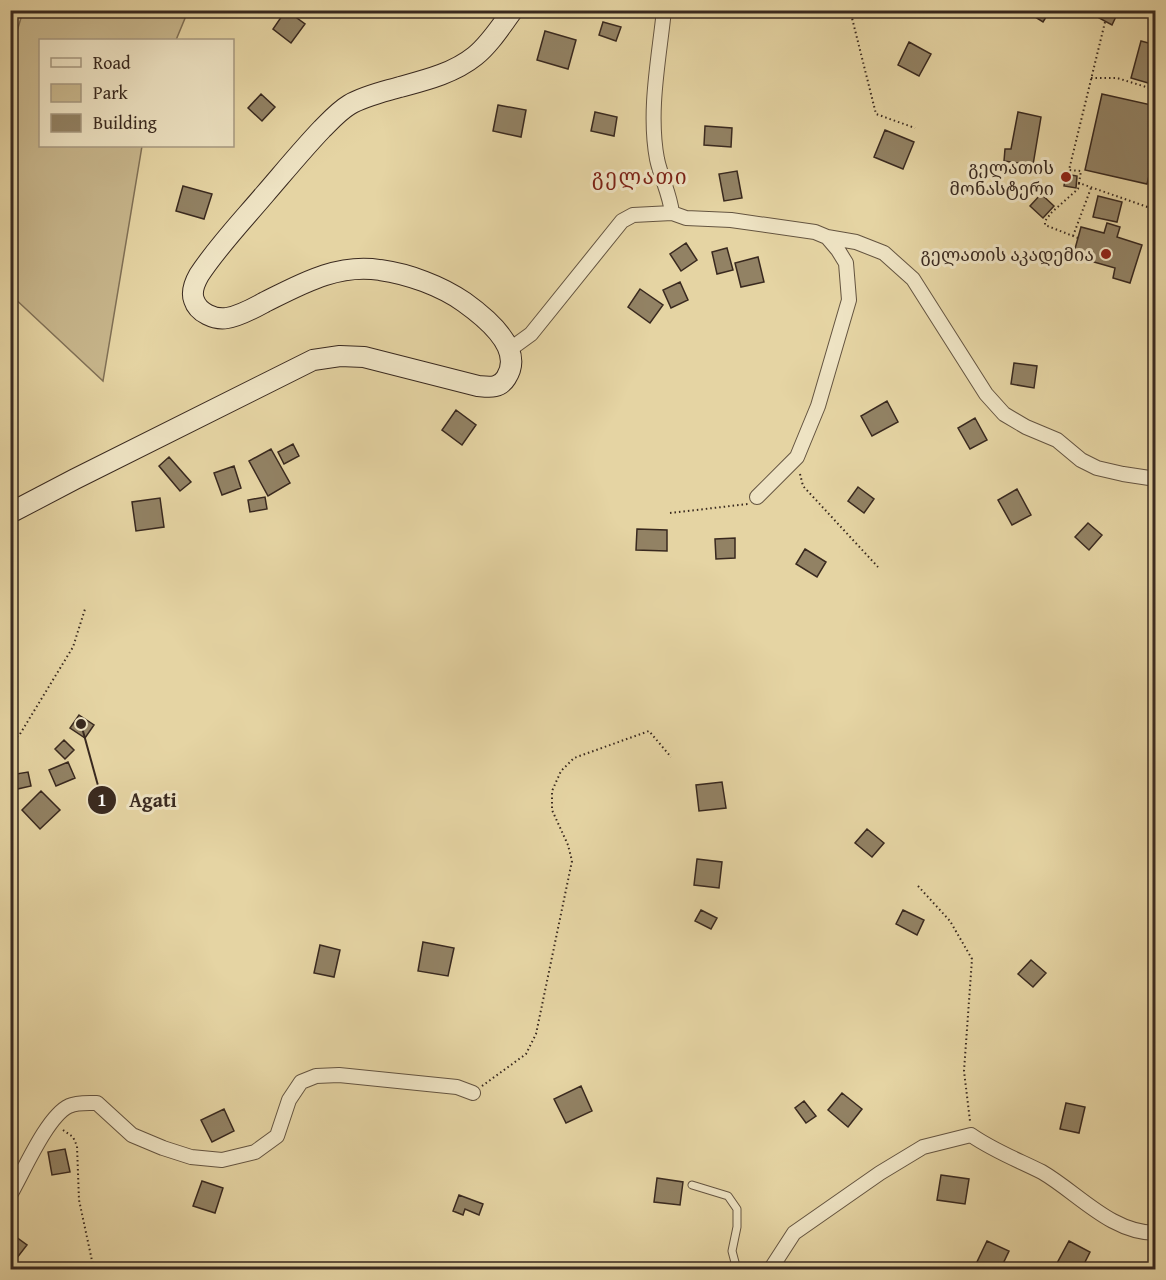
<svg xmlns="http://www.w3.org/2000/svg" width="1166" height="1280" viewBox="0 0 1166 1280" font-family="'Gentium Book Plus','Noto Serif Georgian',serif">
<rect width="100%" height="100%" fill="#e5d4a3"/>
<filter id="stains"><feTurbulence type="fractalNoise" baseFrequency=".00333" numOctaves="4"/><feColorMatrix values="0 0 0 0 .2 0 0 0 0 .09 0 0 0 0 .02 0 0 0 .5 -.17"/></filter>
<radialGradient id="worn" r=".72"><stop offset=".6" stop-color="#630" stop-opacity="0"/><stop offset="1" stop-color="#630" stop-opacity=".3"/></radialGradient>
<!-- green -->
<path fill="#c8b78d" stroke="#807056" stroke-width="1.5" d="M23,11H188L176,40H40V146H142L103,381L11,295L10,55Z"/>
<!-- building -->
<path fill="#928264" stroke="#39291f" stroke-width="1.5" d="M286,10L305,24L291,43L273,29Z
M1024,10H1046L1048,14L1043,22Z
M1102,10H1119L1112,25L1099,18Z
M603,22L621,27L616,41L599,35Z
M545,31L576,40L568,69L537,60Z
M1141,41L1156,45L1155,85L1131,78Z
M909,42L931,54L919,76L898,65Z
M261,94L275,107L262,121L248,108Z
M1102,94L1156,106V147L1147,184L1085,170Z
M498,105L526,110L521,137L493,131Z
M595,112L617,117L614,136L591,131Z
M1018,112L1041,117L1033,165L1004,161L1005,149H1011Z
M705,126L732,128L731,147L704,145Z
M885,130L914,142L903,169L874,157Z
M737,171L742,198L724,201L719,174Z
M1066,174L1077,176L1076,188L1064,186Z
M183,186L212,194L204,219L176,211Z
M1041,194L1054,206L1043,218L1030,206Z
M1098,196L1122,202L1117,222L1093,217Z
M1107,223L1120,227L1117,237L1142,245L1130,283L1113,278L1115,268L1073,256L1081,227L1104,233Z
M686,243L697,260L681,271L670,254Z
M727,248L733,270L717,274L712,252Z
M758,257L764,282L741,287L735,263Z
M680,282L688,300L671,308L663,290Z
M640,289L663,305L650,323L628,307Z
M1014,363L1037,366L1034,388L1011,384Z
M887,401L898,422L872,436L861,416Z
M456,410L476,425L462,445L442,430Z
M975,418L987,440L970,449L958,428Z
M293,444L299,456L284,464L278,452Z
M271,449L290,483L268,496L249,461Z
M169,457L191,482L180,491L159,466Z
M234,466L241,488L222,495L214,473Z
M858,487L874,499L864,513L848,501Z
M1017,489L1031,515L1012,525L998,500Z
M265,497L267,509L250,512L248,500Z
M160,498L164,527L136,531L132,502Z
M1088,523L1102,535L1089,550L1075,537Z
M637,529L667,530V551L636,550Z
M735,538V558L716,559L715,539Z
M805,549L826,562L817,577L796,564Z
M79,715L94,725L85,738L70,728Z
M64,740L74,750L65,759L55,749Z
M68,762L75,778L56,786L49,770Z
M28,772L31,786L13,790L10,775Z
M722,782L726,808L699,811L696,785Z
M41,791L60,810L40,829L22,810Z
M867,829L884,843L872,857L855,843Z
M697,859L722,862L719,888L694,885Z
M701,910L717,918L711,929L695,921Z
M903,910L924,920L917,935L896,924Z
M423,942L454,948L448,976L418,971Z
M320,945L340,950L334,977L314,973Z
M1031,960L1046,973L1033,987L1018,974Z
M581,1086L592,1111L566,1123L554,1099Z
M842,1093L862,1109L848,1127L828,1110Z
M804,1101L816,1116L806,1123L795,1108Z
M1066,1103L1085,1107L1079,1133L1060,1129Z
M224,1109L234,1131L212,1142L201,1120Z
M65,1149L70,1172L52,1175L48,1152Z
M941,1175L969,1179L965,1204L937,1200Z
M657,1178L683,1182L680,1205L654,1202Z
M202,1181L223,1188L215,1213L193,1206Z
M459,1195L483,1204L479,1215L465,1209L463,1215L453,1211Z
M12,1234L27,1245L13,1263L10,1261V1236Z
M987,1241L1009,1251L1000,1270H989L976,1264Z
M1069,1241L1090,1252L1081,1270H1065L1056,1265Z
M573,1266L598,1268V1270H572Z"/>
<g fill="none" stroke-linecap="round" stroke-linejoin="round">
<defs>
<path id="lane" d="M692,1185L728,1196L737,1209V1227L732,1251L737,1270"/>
<path id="street" d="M664,10C659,59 648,111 657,159C661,178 670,194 672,213
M827,237L856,242L884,253L913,279L986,394L1004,414L1026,427L1057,440L1081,460L1097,468L1123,474L1156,479
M509,350L531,334L622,221L633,215L672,213L686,218L731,220L815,232L827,237L838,250L846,263L849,300L818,406L797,457L757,497
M10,1195C23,1173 47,1116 69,1106C77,1102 88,1103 97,1103L132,1135L163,1148L191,1157L222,1160L255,1152L277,1136L289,1100L301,1082L316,1076L339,1075L457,1087L473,1093
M770,1270L794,1233L880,1173L923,1147L971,1135C994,1151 1018,1160 1042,1172C1078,1193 1111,1233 1156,1233"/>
<path id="secondary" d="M10,513L75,479L313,360L340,356L364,357L478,386C489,387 499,389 506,378C525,349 485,317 464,302C441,286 409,274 380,270C338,263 301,284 265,302C254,308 240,316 227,318C215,320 198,313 194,300C191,292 195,282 199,275C218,246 243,220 265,194C284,172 302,150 322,129C330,121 339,111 349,105C364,96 383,92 400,87C426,80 454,73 475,56C490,44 501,26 513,10"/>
</defs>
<!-- lane casing -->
<use href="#lane" stroke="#645440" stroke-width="9"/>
<!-- street casing -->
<use href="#street" stroke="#645440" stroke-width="16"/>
<!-- secondary casing -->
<use href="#secondary" stroke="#39291f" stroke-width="22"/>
<!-- path -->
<path stroke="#39291f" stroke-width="2" stroke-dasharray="1.5 3" stroke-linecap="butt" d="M850,10L876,114L915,128
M1105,22L1069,170L1081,171L1079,183L1156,210
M1091,78H1117L1156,90
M1073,236L1091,188
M1078,238L1045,225V221L1052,212L1078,189L1079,183
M800,474L803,486L878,567
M670,513L748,504
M10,743L20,734L73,647L85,609
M918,886L950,921L972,959L964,1071L970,1121
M482,1086L526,1054L536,1034L572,861L568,845L552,810V791L561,771L574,758L649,731L671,757
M63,1130L73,1137L77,1146L79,1200L94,1270"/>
<!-- lane -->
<use href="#lane" stroke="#eee3c3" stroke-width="7"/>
<!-- street -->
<use href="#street" stroke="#eee3c3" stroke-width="14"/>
<!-- secondary -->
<use href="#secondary" stroke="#eee3c3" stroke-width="20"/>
</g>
<!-- markers -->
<g fill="#8f2418" stroke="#eee3c3" stroke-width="2">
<circle cx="1066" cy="177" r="6"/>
<circle cx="1106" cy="254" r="6"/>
</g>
<g text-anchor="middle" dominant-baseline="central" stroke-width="6" stroke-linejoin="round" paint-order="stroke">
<!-- poi labels -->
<g font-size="18" fill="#39291f" stroke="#eee3c3" text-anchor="end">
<text x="1054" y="167">გელათის<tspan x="1054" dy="21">მონასტერი</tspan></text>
<text x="1094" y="254">გელათის აკადემია</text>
</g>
<!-- quarter labels -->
<g font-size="21" letter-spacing="1.5" fill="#7a1f14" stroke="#eee3c3">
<text x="640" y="176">გელათი</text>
</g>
</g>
<!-- callouts -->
<path fill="none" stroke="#39291f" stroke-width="2" d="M81 724L102 800"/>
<g fill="#39291f" stroke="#eee3c3" stroke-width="2">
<circle cx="81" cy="724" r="6"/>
<circle cx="102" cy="800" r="15"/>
</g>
<g font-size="18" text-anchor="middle" font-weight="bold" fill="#fff">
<text x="102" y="806">1</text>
</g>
<g font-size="20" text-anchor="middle" font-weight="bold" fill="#39291f" stroke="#eee3c3" stroke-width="6" stroke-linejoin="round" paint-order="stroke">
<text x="153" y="807">Agati</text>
</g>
<!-- margin -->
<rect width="1166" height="1280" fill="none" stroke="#e5d4a3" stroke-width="36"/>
<rect x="12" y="12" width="1142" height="1256" fill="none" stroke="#39291f" stroke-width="3"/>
<rect x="18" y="18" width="1130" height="1244" fill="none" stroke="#39291f" stroke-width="1.5"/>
<!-- legend -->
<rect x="39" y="39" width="195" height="108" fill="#eee3c3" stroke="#a69981" stroke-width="1.5"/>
<rect x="51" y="58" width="30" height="9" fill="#eee3c3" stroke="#a69981" stroke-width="1.5"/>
<text x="93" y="69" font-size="18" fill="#39291f">Road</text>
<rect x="51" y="84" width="30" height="18" fill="#c8b78d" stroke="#a69981" stroke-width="1.5"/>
<text x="93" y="99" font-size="18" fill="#39291f">Park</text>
<rect x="51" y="114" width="30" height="18" fill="#928264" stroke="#a69981" stroke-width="1.5"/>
<text x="93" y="129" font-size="18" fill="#39291f">Building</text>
<rect width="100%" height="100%" filter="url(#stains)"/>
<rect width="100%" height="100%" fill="url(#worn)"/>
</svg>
